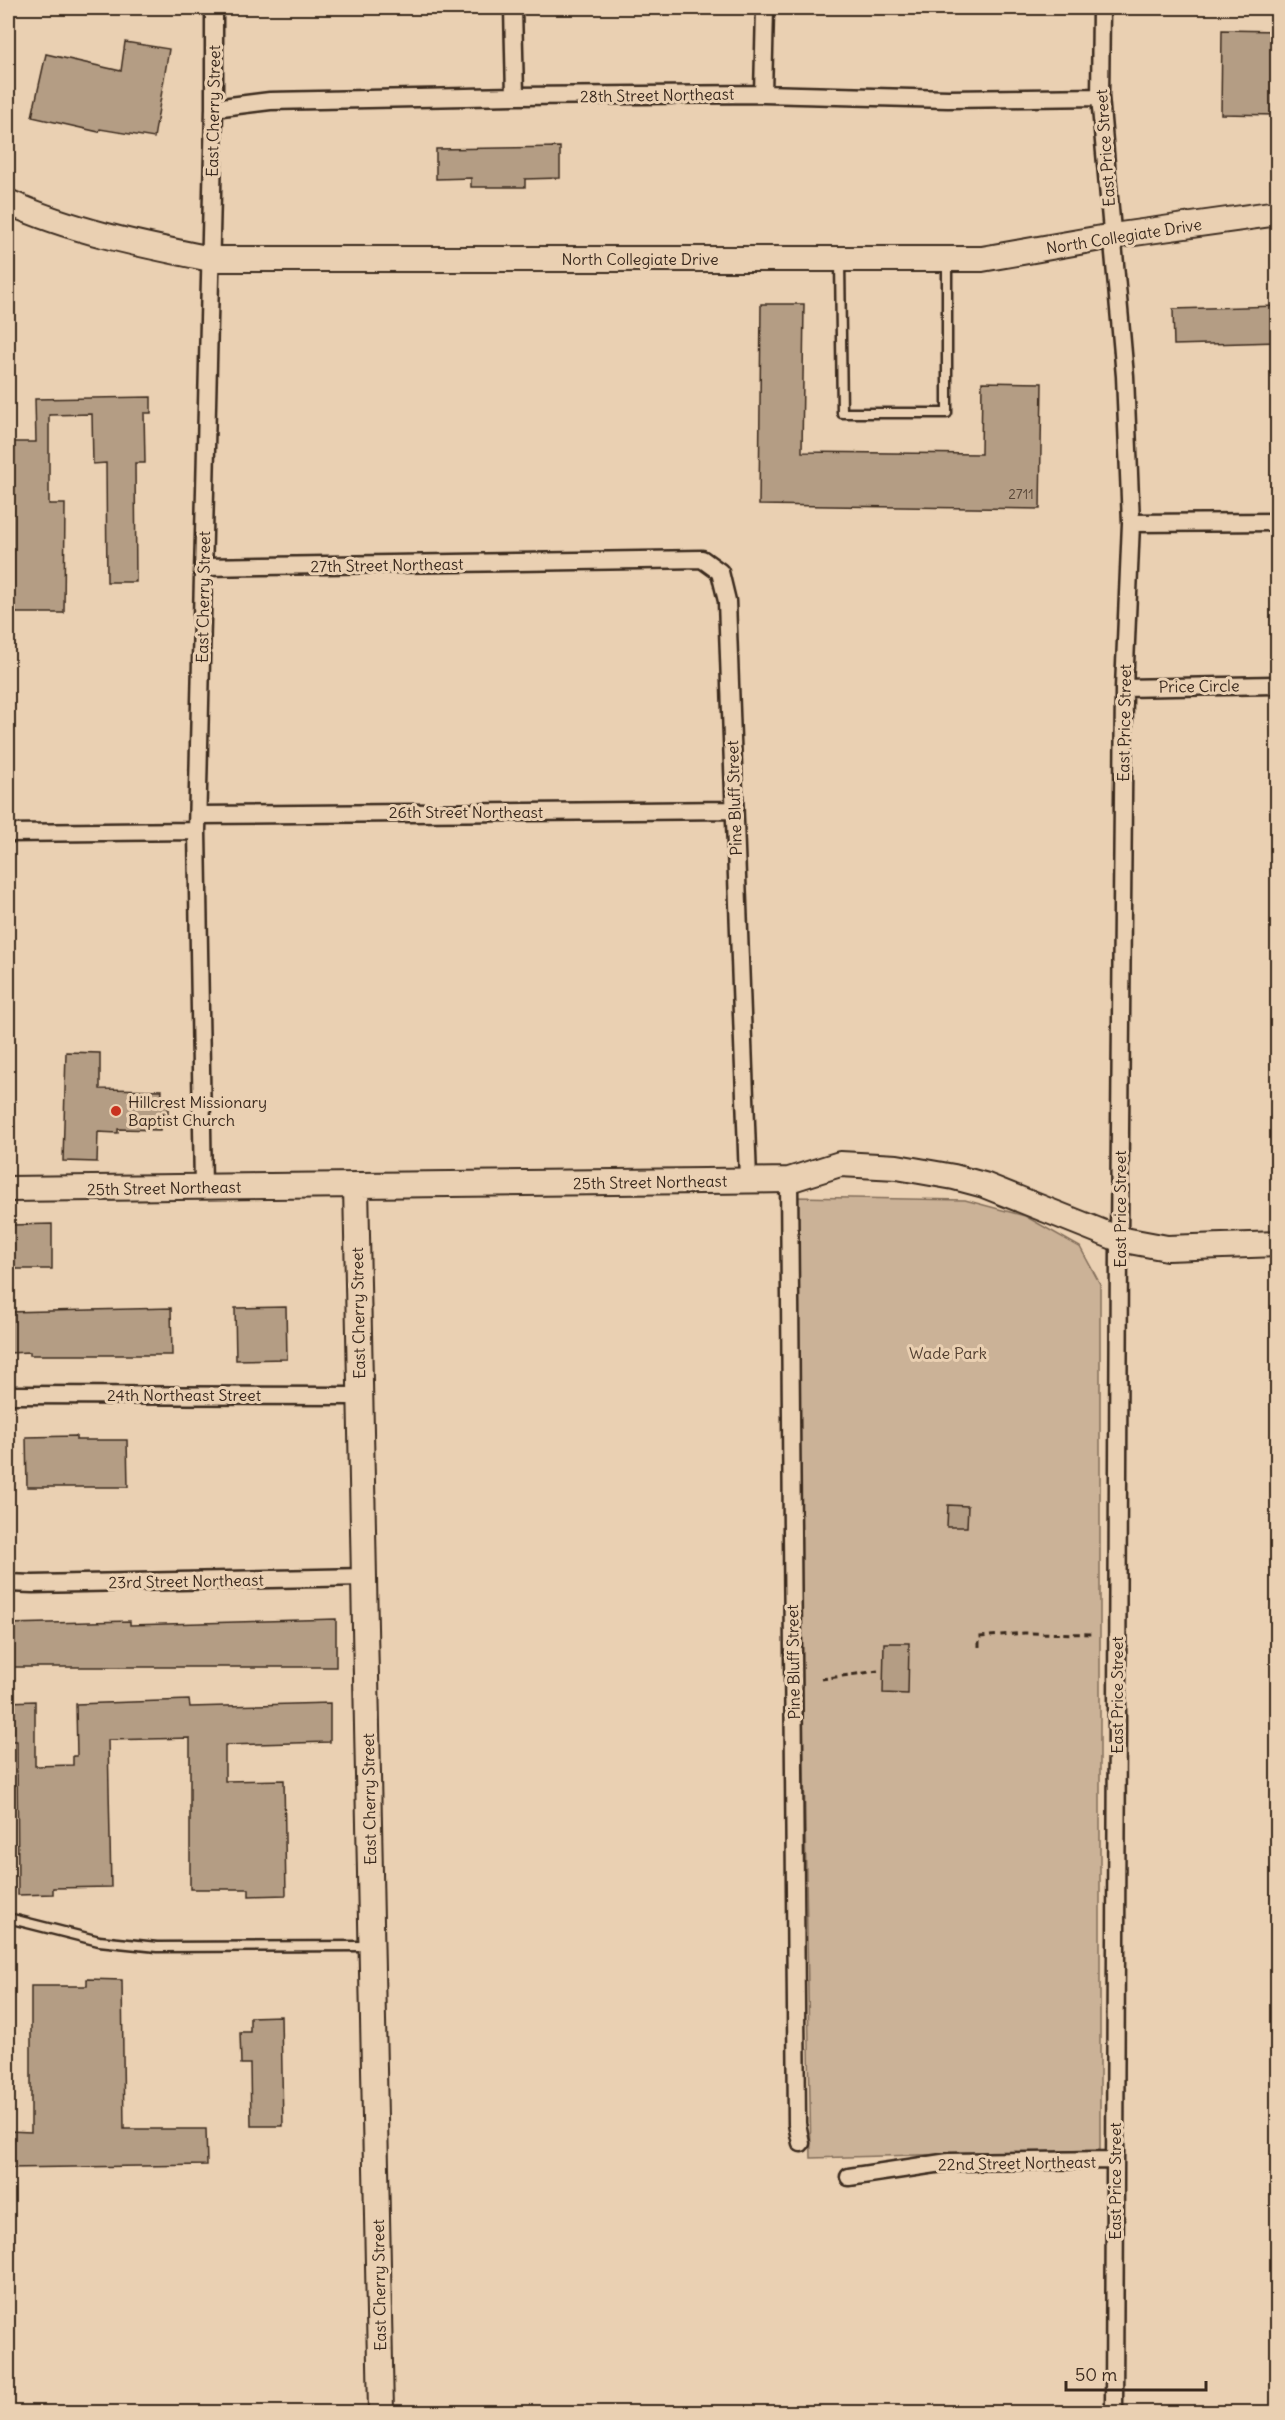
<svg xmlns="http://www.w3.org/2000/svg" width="1285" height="2420" viewBox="0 0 1285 2420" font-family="Delius,sans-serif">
<rect width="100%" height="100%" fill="#ead0b2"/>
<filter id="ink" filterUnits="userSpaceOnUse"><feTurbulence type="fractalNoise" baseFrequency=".0167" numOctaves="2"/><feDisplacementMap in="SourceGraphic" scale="12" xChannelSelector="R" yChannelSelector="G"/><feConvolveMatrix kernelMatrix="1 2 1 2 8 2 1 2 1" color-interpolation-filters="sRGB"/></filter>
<g filter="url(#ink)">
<!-- green -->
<path fill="#cbb297" stroke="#836e5a" stroke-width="1.5" d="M794,1197L965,1200L1025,1216L1080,1247L1100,1284V2150L811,2158Z"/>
<!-- building -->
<path fill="#b49d84" stroke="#3b2a1e" stroke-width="1.5" d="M1222,30L1278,31L1277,115L1221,114Z
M125,42L169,49L154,138L100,129L99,132L32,117L46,54L121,71Z
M560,147V178L525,179V187H471V178L436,179V149Z
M761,304H804L802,452L981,454L982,382L1042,383L1040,509L759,505Z
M1278,306V342L1174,345L1173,309Z
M151,397V413H144L145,463H135L136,582H107L106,463L93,464L92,414L49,415V504H65L64,613H8V442H36L35,399Z
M66,1052L100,1053V1089L162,1090L161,1101H168V1120H161L160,1130L118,1129V1133L98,1132L97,1162L63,1161Z
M52,1224V1269H12L11,1225Z
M286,1307L287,1359L236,1360L235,1308Z
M171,1308L172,1355H30V1352L8,1353V1312Z
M76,1436V1440H127L128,1487H27L26,1437Z
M948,1505L968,1506L967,1527H947Z
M336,1619V1667H8V1624L130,1621V1625Z
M884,1643H909L908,1694L883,1693Z
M189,1700L190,1707L330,1703V1742L225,1745V1781L284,1780L286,1895L249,1896V1889H190V1738L108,1740L111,1887L53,1888V1894L18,1895L17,1741H8V1702L35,1701V1766L73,1765V1756H77L76,1704Z
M87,1979L122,1980L124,2129H206L207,2165L8,2168V2131L31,2132V1986H87Z
M281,2016L283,2126H251L250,2064H241L240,2032H250V2017Z"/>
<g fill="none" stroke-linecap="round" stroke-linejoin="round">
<defs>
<path id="lane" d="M840,262L842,413H947V261
M8,1918L99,1941L157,1947L368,1946"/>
<path id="street" d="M513,8L515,96
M1101,8L1100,97L1125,376L1131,523L1124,688L1119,1239L1114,2412
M763,94L765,8
M214,108L270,101L515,96L763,94L948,99L1100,97
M1131,523L1278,522
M204,567L702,559L720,572L727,601L748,1179
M1124,688L1274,685
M198,815L734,810
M8,833L197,831
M789,1180L797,2124L801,2143
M203,1187L197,831L214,108V8
M8,1395L360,1396
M8,1583L33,1584L364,1577
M849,2177L949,2162L1115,2160"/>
<path id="secondary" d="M8,202C72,231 142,245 211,259H982L1113,236L1278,213
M356,1186L381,2412
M8,1189L789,1180L840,1164L897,1167L954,1177L984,1185L1119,1239L1167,1248L1278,1244"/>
</defs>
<!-- lane casing -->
<use href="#lane" stroke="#3b2a1e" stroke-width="13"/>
<!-- street casing -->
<use href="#street" stroke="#3b2a1e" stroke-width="21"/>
<!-- secondary casing -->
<use href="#secondary" stroke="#3b2a1e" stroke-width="28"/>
<!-- path -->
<path stroke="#3b2a1e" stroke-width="3" stroke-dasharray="6 4.5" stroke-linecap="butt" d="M979,1647V1637L1024,1633L1093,1634
M821,1679L878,1671"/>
<!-- lane -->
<use href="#lane" stroke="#ead0b2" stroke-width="8"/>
<!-- street -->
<use href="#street" stroke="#ead0b2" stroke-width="16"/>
<!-- secondary -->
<use href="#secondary" stroke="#ead0b2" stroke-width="24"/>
</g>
</g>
<!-- markers -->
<circle fill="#c8321e" stroke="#ead0b2" stroke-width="2" cx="116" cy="1111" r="6"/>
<g text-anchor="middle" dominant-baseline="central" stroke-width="6" stroke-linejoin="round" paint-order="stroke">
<!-- number labels -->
<g font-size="14" fill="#594738">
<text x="1021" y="494">2711</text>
</g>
<!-- street labels -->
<g font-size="16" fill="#3b2a1e" stroke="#ead0b2">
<text transform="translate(657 95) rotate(-1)">28th Street Northeast</text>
<text transform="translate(213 111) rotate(-89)">East Cherry Street</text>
<text transform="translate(1105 148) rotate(-94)">East Price Street</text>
<text transform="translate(1124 236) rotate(-9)">North Collegiate Drive</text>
<text x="640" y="259">North Collegiate Drive</text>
<text transform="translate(387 565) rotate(-1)">27th Street Northeast</text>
<text transform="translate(203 597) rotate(-89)">East Cherry Street</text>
<text transform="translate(1199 686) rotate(-1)">Price Circle</text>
<text transform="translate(1124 723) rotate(-89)">East Price Street</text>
<text transform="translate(734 798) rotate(-92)">Pine Bluff Street</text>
<text x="466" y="812">26th Street Northeast</text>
<text transform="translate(650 1182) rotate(-1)">25th Street Northeast</text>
<text transform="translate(164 1188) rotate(-1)">25th Street Northeast</text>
<text transform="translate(1120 1209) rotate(-90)">East Price Street</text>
<text transform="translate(358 1313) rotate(-91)">East Cherry Street</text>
<text x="184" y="1395">24th Northeast Street</text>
<text transform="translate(186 1581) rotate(-1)">23rd Street Northeast</text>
<text transform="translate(793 1662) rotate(-91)">Pine Bluff Street</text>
<text transform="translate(1117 1695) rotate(-90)">East Price Street</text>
<text transform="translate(369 1799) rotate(-91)">East Cherry Street</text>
<text transform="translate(1017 2163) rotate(-1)">22nd Street Northeast</text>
<text transform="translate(1115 2181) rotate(-90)">East Price Street</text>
<text transform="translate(379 2285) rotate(-91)">East Cherry Street</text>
</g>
<!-- poi labels -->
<g font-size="16" fill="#3b2a1e" stroke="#ead0b2" text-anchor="start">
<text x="128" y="1102">Hillcrest Missionary<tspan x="128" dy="18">Baptist Church</tspan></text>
</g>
<!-- park labels -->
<g font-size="16" fill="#513e30" stroke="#ead0b2">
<text x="948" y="1353">Wade Park</text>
</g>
</g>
<!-- margin -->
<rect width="1285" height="2420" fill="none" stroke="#ead0b2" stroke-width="30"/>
<rect x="15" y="15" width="1255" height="2390" fill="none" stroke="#3b2a1e" stroke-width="2" filter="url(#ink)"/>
<!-- scale -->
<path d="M1066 2381v9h140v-9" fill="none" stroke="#3b2a1e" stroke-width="3"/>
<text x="1075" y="2381" font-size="18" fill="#3b2a1e" stroke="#ead0b2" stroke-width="4.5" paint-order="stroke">50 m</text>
</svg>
